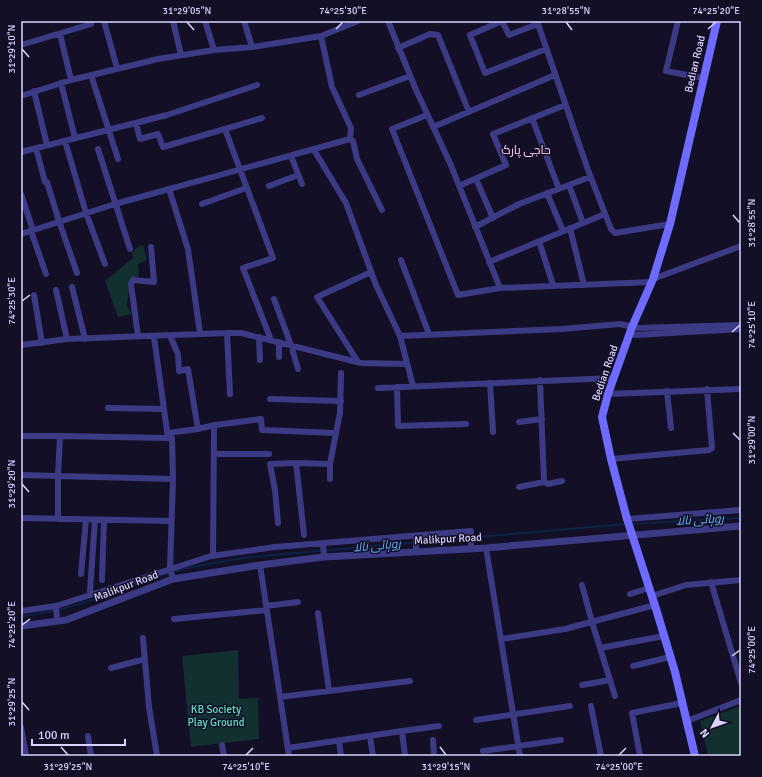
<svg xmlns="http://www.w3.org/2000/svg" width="762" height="777" viewBox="0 0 762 777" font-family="Signika,Cairo,sans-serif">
<rect width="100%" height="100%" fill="#130f26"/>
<!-- green -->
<path fill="#12302f" d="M143,245L147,260L138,264L139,277L132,278L128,286L129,290L127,306L132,314L118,317L105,281L133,258L132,252L139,246Z
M238,650L239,699L258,698L259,739L191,747L182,656Z
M741,706V756H708L700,721Z"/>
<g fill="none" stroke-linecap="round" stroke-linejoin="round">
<!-- stream -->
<path stroke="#0c2248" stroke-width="2" d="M630,524L741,518
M21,616C73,612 120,588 169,573C196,565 223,561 250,557L626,524"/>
<!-- minor -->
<path stroke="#3d3a85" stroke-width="6" d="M104,21L117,68
M173,21L181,55
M205,21L214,50
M244,21L252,47
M388,21L416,90L450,163L500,288
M502,21L470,35L485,73L546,49
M502,21L509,35L538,24
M537,21L588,170L611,229L615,233L670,224
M678,21L666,71L703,78
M60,34L71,80
M321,36L332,87L351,128L350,139L353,141L357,159L382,210
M21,45L91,24
M398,48L430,34L438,35L469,112
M91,75L118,159
M61,83L75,138
M34,91L47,145
M359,95L410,76
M21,96L71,80L158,59L214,50L252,47L321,36L358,21
M427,115L392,129L458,295L500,288L652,282
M532,118L559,189
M136,123L140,139L158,134L163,147L262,118
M433,127L555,75
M225,129L273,258L243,268L271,340
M65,141L86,213L105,264
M36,148L45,182H47L59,221L77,273
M98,149L130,249
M314,150L346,203L376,285L400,336L413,386
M21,152L167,115L257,85
M291,156L302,184
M476,179L493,218
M569,185L583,223
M269,186L298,175
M459,186L506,165L493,134L565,105
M169,189L188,249L200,333
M547,193L563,231
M21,194L33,230
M202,204L246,188
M475,227L519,204L590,177
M570,228L584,285
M31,231L46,274
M21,234L115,204L350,139
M539,241L553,285
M401,260L429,334
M489,262L605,214
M653,279L741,246
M72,287L85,339
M56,290L67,339
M34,295L42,343
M274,299L291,345L298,369
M227,333L230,394
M630,333L635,335L741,329
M138,336L131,284L133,280L154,282L151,247
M400,336L562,329L620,324L638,328L741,325
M259,337L260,360
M279,342V357
M21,345L67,339L227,333H241L361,363L407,364
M358,362L317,297L371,272
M490,383L493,432
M397,387L398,426L466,424
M378,388L614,378
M667,391L671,428
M608,394L741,389
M270,399L341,401
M108,408L164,409
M519,422L542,419
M198,429L215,425L261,419L262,430L336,433L340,413L341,373
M167,433L198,429L188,369L179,371L178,354L170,336
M21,436H60L58,476L173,479L172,438H168L154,337
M60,436L168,438
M214,454H269
M611,459L709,450L712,448L707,389
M21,475L58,476V519
M173,479L170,568L173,579
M330,479V464L336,433
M544,482L548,484L562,481
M519,487L544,482L540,380
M21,518L171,521
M627,519L741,510
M278,523L275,490L270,464L296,463
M304,535L296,463L330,464
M416,536V551
M323,544L324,557
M486,548L520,756
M213,556L214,427
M260,565L289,756
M81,574L86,520
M102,580L104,520
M711,582L741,683
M582,585L592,622L615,696
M90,591L95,520
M630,594L649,588
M652,596L686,585L741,580
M56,606L57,621
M266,606L298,602
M21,611L56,606L211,556L275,547L471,531V547
M318,613L329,690
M174,619L267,610
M143,638L149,707L157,756
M502,639L565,629L655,605
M600,648L664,636
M633,666L670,657
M111,668L145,659
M582,685L610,680
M280,697L410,681
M591,706L601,756
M476,720L570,706
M687,721L741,700
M21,727L26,756
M402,731L439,726
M88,736L91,756
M370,737L373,756
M433,740L434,756
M339,741L341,756
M222,745L224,756
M288,748L402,731L405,756
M483,751L561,740
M640,756L632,713L682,703"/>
<!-- tertiary -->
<path stroke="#3d3a85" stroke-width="7" d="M21,626L66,620L173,579L260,565L324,557L486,548L741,526"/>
<!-- secondary -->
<path stroke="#6f6bff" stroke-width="8" d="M695,756L675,672L657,612L627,519L611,459L602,417L608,394L632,327L653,279L670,224L717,21"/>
</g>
<!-- ticks -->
<path fill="none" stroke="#d9d4ff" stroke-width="1.5" d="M187,22L194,30M566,22L572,30M336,29L343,22M708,29L716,22M22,49L29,57M733,215L740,223M22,301L30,295M732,332L740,325M733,433L740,440M22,484L29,492M22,625L30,619M732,656L740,650M22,702L29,710M61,747L68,755M440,747L446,755M246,755L253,748M619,755L626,748"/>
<g text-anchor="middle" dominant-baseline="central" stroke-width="3" stroke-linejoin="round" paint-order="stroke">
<!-- street labels -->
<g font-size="11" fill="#d9d4ff" stroke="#130f26">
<text transform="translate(695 64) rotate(-77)">Bedian Road</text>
<text transform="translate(605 373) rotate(-71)">Bedian Road</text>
<text transform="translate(448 539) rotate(-3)">Malikpur Road</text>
<text transform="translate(126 586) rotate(-21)">Malikpur Road</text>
</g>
<!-- park labels -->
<g font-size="11" fill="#5fe0c0" stroke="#130f26">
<text x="216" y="709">KB Society<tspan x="216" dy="13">Play Ground</tspan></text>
</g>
<!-- neighbourhood labels -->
<g font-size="12" fill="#ffd6f0" stroke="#130f26">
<text x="526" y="150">حاجی پارک</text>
</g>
<!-- water labels -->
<g font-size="12" font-style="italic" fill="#62b6ff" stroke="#130f26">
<text transform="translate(700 520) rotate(-3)">روہائی نالا</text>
<text transform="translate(377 546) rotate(-5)">روہائی نالا</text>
</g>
</g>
<!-- border -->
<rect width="762" height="777" fill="none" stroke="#130f26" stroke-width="44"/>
<!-- north arrow -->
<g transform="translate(712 727) rotate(229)" stroke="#130f26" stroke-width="3" paint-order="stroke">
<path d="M0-3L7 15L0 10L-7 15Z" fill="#d9d4ff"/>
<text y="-6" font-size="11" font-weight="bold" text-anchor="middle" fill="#d9d4ff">N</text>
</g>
<!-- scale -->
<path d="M32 739v6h93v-6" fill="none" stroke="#d9d4ff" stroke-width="2"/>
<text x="38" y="739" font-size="12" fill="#d9d4ff" stroke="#130f26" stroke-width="3" paint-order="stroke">100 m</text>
<rect x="22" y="22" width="718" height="733" fill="none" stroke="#d9d4ff" stroke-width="1.5"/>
<g font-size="10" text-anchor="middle" fill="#d9d4ff">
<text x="187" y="14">31°29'05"N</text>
<text x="343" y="14">74°25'30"E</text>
<text x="566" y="14">31°28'55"N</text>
<text x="716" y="14">74°25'20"E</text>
<text transform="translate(11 49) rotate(-90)" y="4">31°29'10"N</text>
<text transform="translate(751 223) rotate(-90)" y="4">31°28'55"N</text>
<text transform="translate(11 301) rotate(-90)" y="4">74°25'30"E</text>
<text transform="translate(751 325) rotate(-90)" y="4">74°25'10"E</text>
<text transform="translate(751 440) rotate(-90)" y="4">31°29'00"N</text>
<text transform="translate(11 484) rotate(-90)" y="4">31°29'20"N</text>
<text transform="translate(11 625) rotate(-90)" y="4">74°25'20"E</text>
<text transform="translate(751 650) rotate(-90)" y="4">74°25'00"E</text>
<text transform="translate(11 702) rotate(-90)" y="4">31°29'25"N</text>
<text x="68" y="770">31°29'25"N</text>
<text x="246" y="770">74°25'10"E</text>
<text x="446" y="770">31°29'15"N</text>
<text x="619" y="770">74°25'00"E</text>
</g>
</svg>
